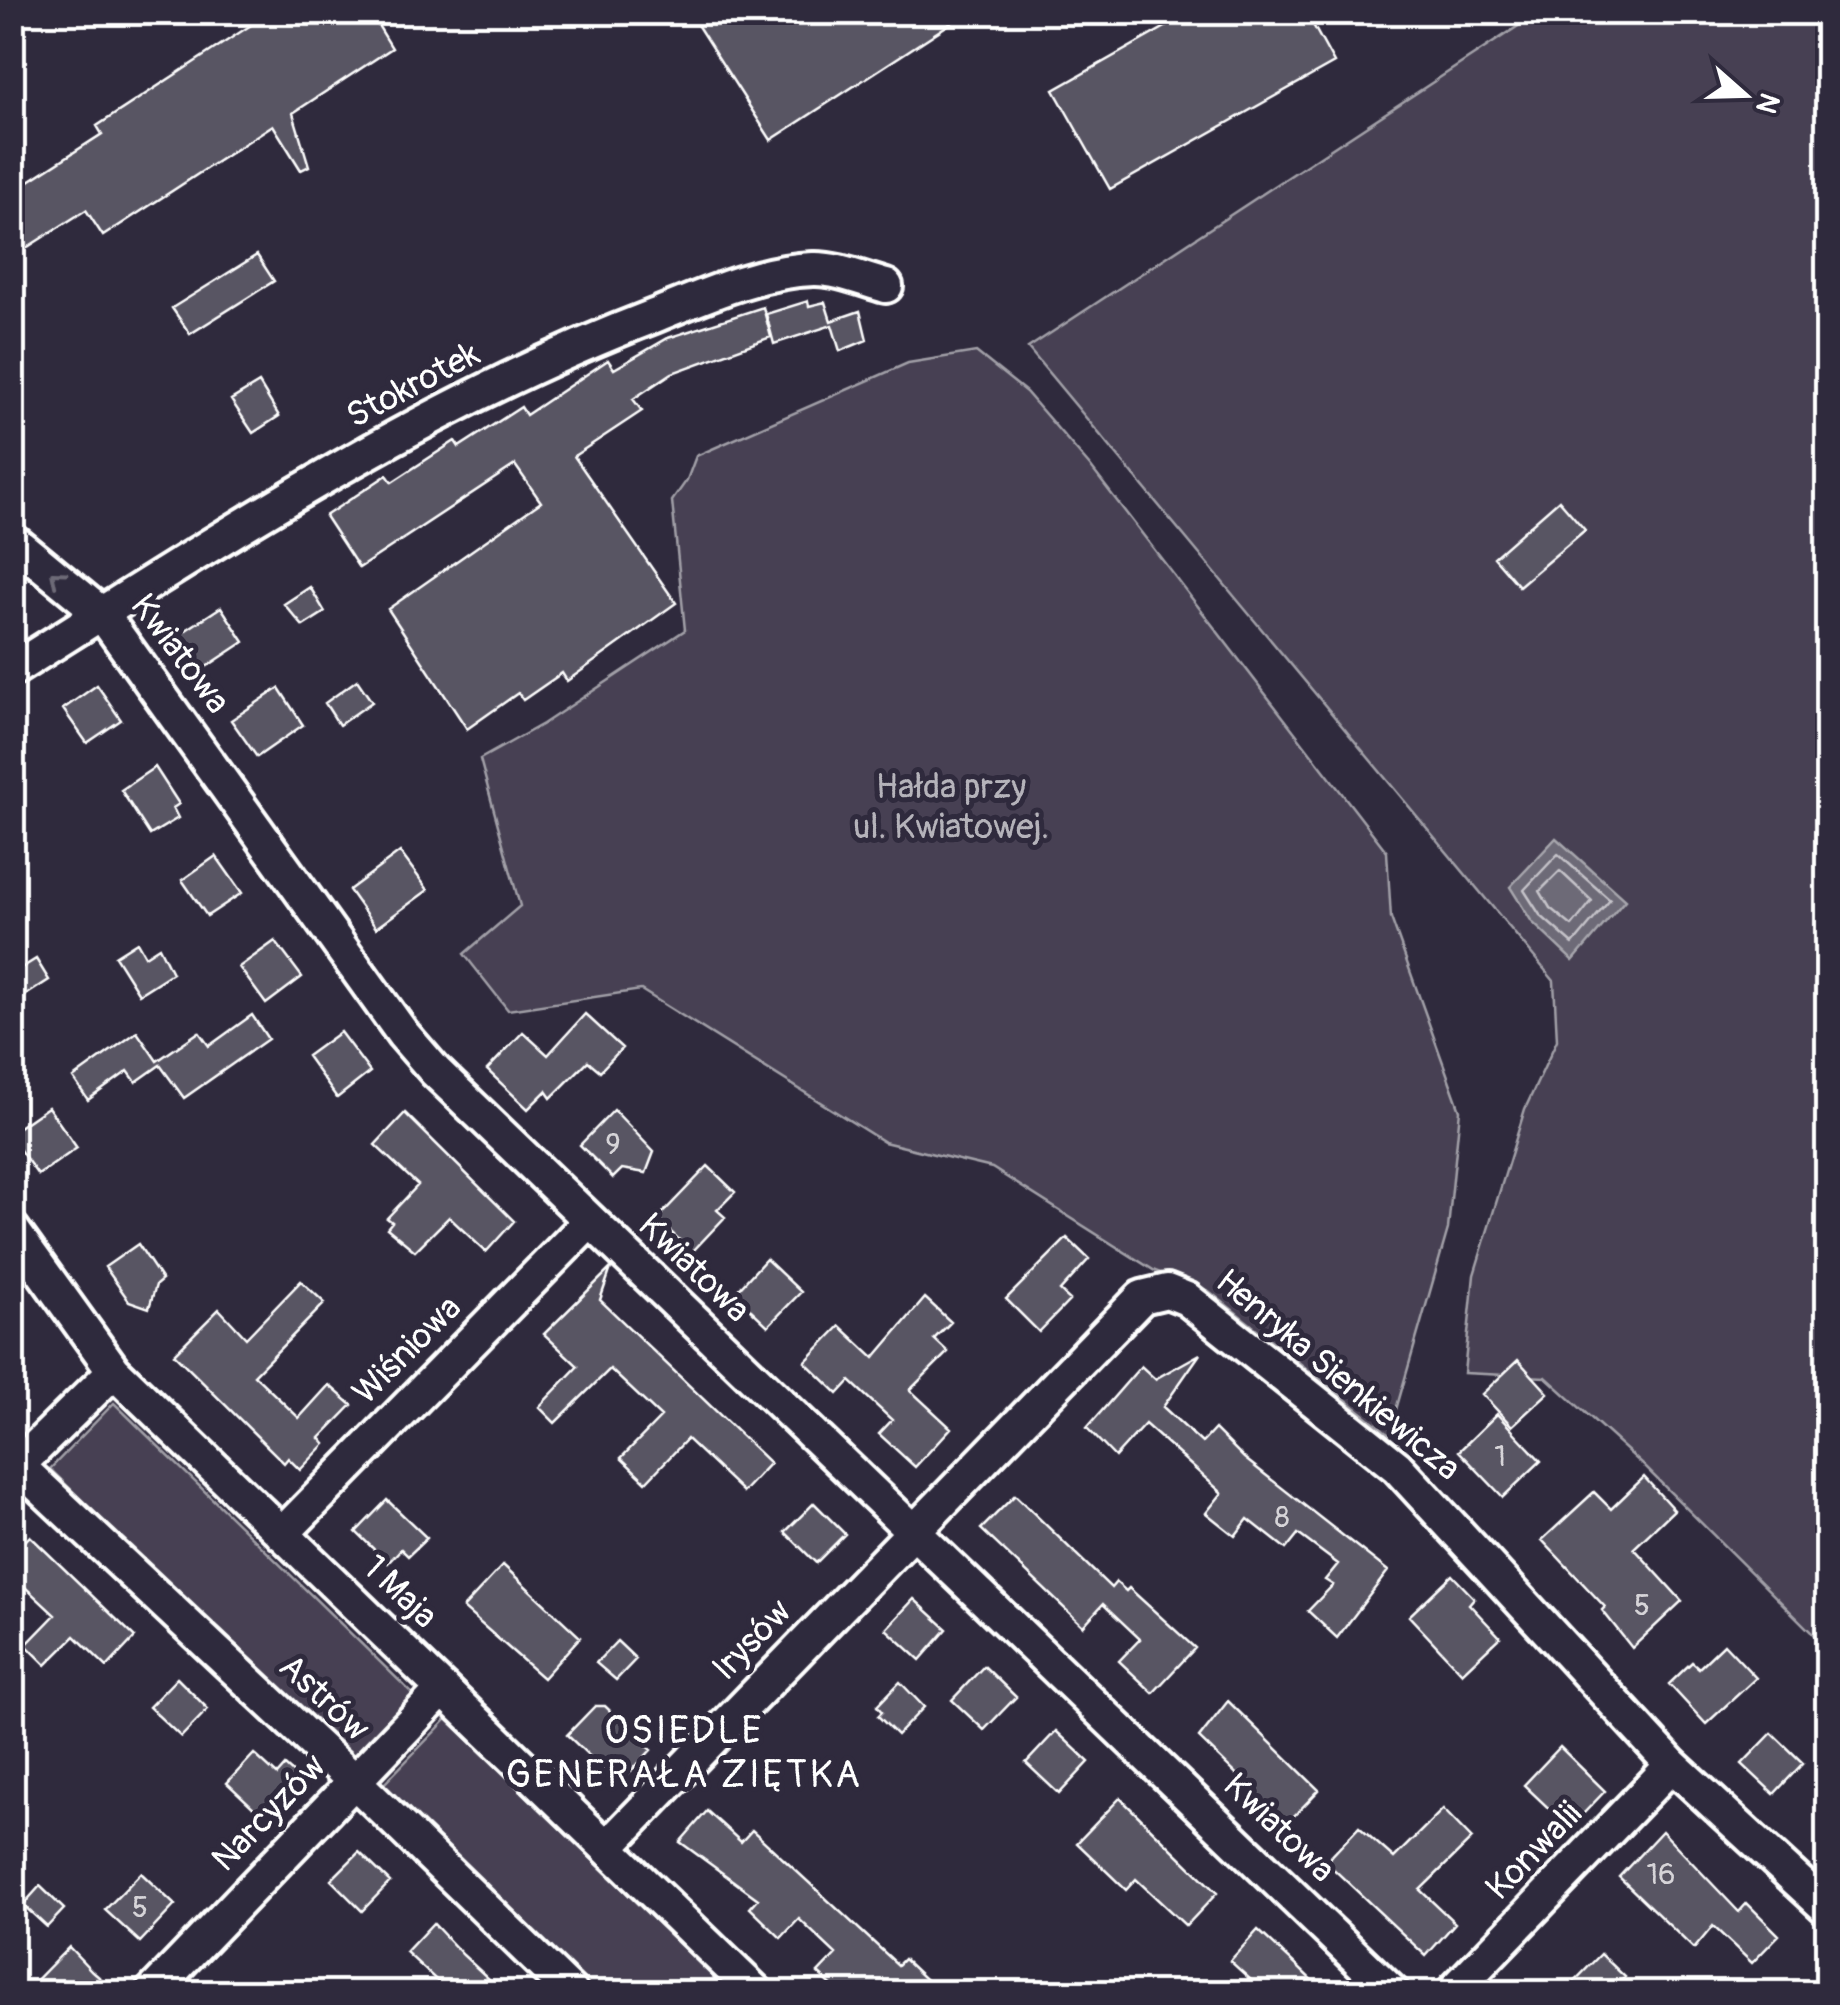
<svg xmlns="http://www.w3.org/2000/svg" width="1840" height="2005" viewBox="0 0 1840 2005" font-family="Pangolin,sans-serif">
<rect width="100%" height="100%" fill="#2f2a3d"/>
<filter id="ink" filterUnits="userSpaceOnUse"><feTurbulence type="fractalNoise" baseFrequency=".01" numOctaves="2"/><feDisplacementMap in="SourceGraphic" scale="20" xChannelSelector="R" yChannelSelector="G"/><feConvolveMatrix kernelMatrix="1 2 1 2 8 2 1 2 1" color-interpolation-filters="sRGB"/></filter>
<g filter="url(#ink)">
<!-- green -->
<path fill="#464152" stroke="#a2a0a8" stroke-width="2.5" d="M1538,13H1827V1648L1643,1465L1546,1377L1464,1373L1474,1275L1525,1109L1557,1040L1554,981L1028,348Z
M976,352L1026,392L1090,466L1387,852L1391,918L1460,1110L1448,1229L1389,1434L1209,1291L1155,1271L992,1168L884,1142L641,990L508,1010L464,954L520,906L480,759L543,724L685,630L672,501L687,480L696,456L908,363Z
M114,1403L415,1696L351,1762L50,1469Z
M447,1719L729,1992H593L381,1787Z"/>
<!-- water -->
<path fill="#6d6a77" stroke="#a7a6ad" stroke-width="2.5" d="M1556,838L1625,900L1573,961L1532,922L1510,887Z"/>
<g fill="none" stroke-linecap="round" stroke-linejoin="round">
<!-- shore -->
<path stroke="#c5c3c9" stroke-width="2.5" d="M1558,854L1610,900L1573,944L1540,915L1524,890Z
M1560,871L1592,901L1572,926L1550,908L1540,891Z"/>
</g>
<!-- building -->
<path fill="#595564" stroke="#fff" stroke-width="2.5" d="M271,12H370L392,48L293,113L309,166L301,170L273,125L103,236L86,210L12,257V192L102,134L97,126Z
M689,12H968L771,140Z
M1192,12H1306L1334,63L1110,189L1054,90Z
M257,255L274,281L190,334L172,308Z
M808,301L809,306L825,302L831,321L860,311L867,340L840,351L832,325L774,344L766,314Z
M763,307L771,337L672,373L633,399L642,411L574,456L676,603L567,681L562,673L523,700L518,693L467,729L388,609L541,502L515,465L359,568L325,516L387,475L392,482L455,441L459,447L521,407L526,415L608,360L614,369L668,338Z
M259,383L279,416L253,433L231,400Z
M1559,500L1585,530L1519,586L1494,557Z
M310,587L325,612L303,626L284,604Z
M221,607L244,642L197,673L174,638Z
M357,680L372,702L339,725L325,703Z
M97,685L121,720L87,743L63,709Z
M279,688L303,725L257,757L231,720Z
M155,767L179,804L173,808L178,818L150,835L121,790Z
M400,852L428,890L376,928L349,890Z
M216,856L242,893L207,916L182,880Z
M275,941L302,977L266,1004L239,967Z
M137,942L145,956L159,947L172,973L139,994L115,956Z
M36,959L49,980L12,1004V974Z
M585,1014L622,1048L600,1071L588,1061L551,1098L546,1091L528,1109L487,1070L523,1032L548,1055Z
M252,1015L268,1039L184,1098L160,1065L136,1082L128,1071L88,1100L73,1078L137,1032L157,1061L199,1032L209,1046Z
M340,1032L370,1072L337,1098L307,1056Z
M48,1107L77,1148L38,1175L12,1139V1132Z
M614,1110L654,1152L646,1173L622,1169L613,1178L580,1145Z
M405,1113L514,1221L486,1252L449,1217L415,1251L387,1228L392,1222L387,1218L418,1185L375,1145Z
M708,1166L735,1192L717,1210L725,1217L692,1252L657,1219Z
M1067,1238L1089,1259L1060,1291L1070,1300L1039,1332L1006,1299Z
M138,1244L162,1280L156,1285L149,1308L129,1301L105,1267Z
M766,1259L801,1292L768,1326L734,1294Z
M611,1268L600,1300L770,1463L743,1492L687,1439L646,1482L621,1458L661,1417L610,1369L555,1423L539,1407L578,1366L544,1334Z
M301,1281L325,1303L254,1375L299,1418L329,1385L352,1405L320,1438L325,1444L300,1470L288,1458L284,1463L174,1354L219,1309L246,1338Z
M925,1298L951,1322L934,1339L948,1352L910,1390L951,1428L915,1467L879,1434L892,1420L850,1381L838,1394L805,1362L840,1326L874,1358Z
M1200,1354L1163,1407L1202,1443L1215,1429L1244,1458L1388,1571L1337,1638L1308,1611L1333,1585L1325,1580L1338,1564L1298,1534L1286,1549L1248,1519L1235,1536L1206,1513L1222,1493L1145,1424L1115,1457L1087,1428L1141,1366L1155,1379Z
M1518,1360L1548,1393L1512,1426L1482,1394Z
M1497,1414L1541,1461L1503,1497L1459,1451Z
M1644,1477L1674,1510L1634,1548L1682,1601L1632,1648L1602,1610L1605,1607L1542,1540L1594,1492L1611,1509Z
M1015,1495L1111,1588L1116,1582L1126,1591L1129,1588L1195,1648L1153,1693L1119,1661L1140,1639L1103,1604L1083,1626L981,1529Z
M387,1500L427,1538L408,1556L401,1549L388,1563L356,1532Z
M814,1503L845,1534L816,1563L785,1532Z
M30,1536L135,1637L107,1667L75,1636L46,1665L26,1645L55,1615L12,1575V1555Z
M503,1565L580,1637L543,1678L463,1608Z
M1452,1575L1474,1598L1469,1604L1500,1637L1462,1673L1409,1616Z
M914,1599L947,1629L920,1660L886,1629Z
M617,1641L636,1659L616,1680L596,1663Z
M1724,1644L1756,1678L1706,1724L1669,1684L1692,1662L1699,1668Z
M984,1666L1016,1697L984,1730L952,1700Z
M177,1678L208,1709L181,1737L149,1707Z
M900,1682L924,1707L897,1735L878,1716L882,1712L877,1706Z
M1228,1701L1319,1790L1287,1823L1199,1738Z
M595,1706H605L651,1750L619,1784L567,1735Z
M1056,1731L1089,1762L1059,1794L1026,1763Z
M1772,1733L1803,1763L1774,1794L1742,1764Z
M1560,1747L1605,1791L1582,1815L1573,1806L1561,1820L1524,1785Z
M254,1754L277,1775L285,1766L304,1783L286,1802L277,1794L259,1813L227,1783Z
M1120,1798L1217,1893L1186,1926L1136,1879L1126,1890L1077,1843Z
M1443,1809L1472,1839L1420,1890L1455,1923L1426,1956L1326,1862L1359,1827L1394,1858Z
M707,1811L741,1842L752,1830L898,1965L904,1959L939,1992H839L818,1973L836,1954L799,1919L781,1938L750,1908L758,1899L680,1842Z
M1662,1831L1739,1912L1747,1903L1779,1935L1752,1963L1713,1926L1694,1949L1619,1877Z
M359,1852L390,1882L362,1911L331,1880Z
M141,1873L175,1905L140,1942L105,1910Z
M40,1886L64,1909L47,1927L23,1905Z
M433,1923L463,1955L503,1992H449L406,1952Z
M1258,1930L1299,1968L1324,1992H1264L1230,1961Z
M69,1947L92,1971L116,1992H25Z
M1601,1954L1625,1977L1610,1992H1564Z"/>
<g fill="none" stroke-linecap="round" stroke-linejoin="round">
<defs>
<path id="minor" d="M12,540L102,614L403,1034L435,1071L1392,1992
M12,670C218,540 426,403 654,316C704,296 758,271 813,269C836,268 864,280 886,286
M12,1229L114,1371L756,1992
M18,1466L354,1781L571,1992
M12,1471L114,1371
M282,1534L588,1223
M608,1846L1142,1297L1167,1291L1187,1299L1397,1467L1672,1765L1828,1909
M152,1992L443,1689
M1453,1992L1672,1765"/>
</defs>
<!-- minor casing -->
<use href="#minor" stroke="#fff" stroke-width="40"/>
<!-- minor -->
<use href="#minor" stroke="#2f2a3d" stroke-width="32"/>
</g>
<!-- one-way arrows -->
<defs><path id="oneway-chevron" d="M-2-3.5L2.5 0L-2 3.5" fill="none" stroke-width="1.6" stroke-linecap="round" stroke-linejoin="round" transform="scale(2.5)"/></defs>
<use stroke="#6d6a77" href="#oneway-chevron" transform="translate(57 577) rotate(-140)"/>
</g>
<g text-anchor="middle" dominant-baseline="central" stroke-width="10" stroke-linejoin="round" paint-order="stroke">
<!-- number labels -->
<g font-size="30" fill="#d6d4d8">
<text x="613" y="1144">9</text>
<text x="1500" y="1456">1</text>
<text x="1282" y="1517">8</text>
<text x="1642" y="1605">5</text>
<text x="1661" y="1874">16</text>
<text x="140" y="1907">5</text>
</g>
<!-- street labels -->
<g font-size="35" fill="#fff" stroke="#2f2a3d">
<text transform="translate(413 385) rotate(-28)">Stokrotek</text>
<text transform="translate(180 654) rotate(53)">Kwiatowa</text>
<text transform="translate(694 1268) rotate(44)">Kwiatowa</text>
<text transform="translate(407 1350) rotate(-45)">Wiśniowa</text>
<text transform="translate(1338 1375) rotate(40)">Henryka Sienkiewicza</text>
<text transform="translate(400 1592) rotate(44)">1 Maja</text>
<text transform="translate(752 1640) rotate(-46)">Irysów</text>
<text transform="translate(324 1698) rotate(43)">Astrów</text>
<text transform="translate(269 1813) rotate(-46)">Narcyzów</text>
<text transform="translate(1279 1828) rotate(44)">Kwiatowa</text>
<text transform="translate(1534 1851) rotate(-46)">Konwalii</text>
</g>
<!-- park labels -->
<g font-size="35" fill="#b5b3ba" stroke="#2f2a3d">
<text x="951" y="787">Hałda przy<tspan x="951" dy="40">ul. Kwiatowej.</tspan></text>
</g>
<!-- neighbourhood labels -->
<g font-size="38" letter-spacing="2.5" fill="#fff" stroke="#2f2a3d">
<text x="684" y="1731">OSIEDLE<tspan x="684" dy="44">GENERAŁA ZIĘTKA</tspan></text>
</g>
</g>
<!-- margin -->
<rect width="1840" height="2005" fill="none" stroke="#2f2a3d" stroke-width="50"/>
<rect x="25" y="25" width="1790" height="1955" fill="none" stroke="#fff" stroke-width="4" filter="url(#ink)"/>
<!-- north arrow -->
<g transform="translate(1745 95) rotate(110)" stroke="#2f2a3d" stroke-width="8" paint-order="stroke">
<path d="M0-8L18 38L0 25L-18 38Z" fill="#ffffff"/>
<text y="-15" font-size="28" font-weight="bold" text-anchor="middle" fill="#ffffff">N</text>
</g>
</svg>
